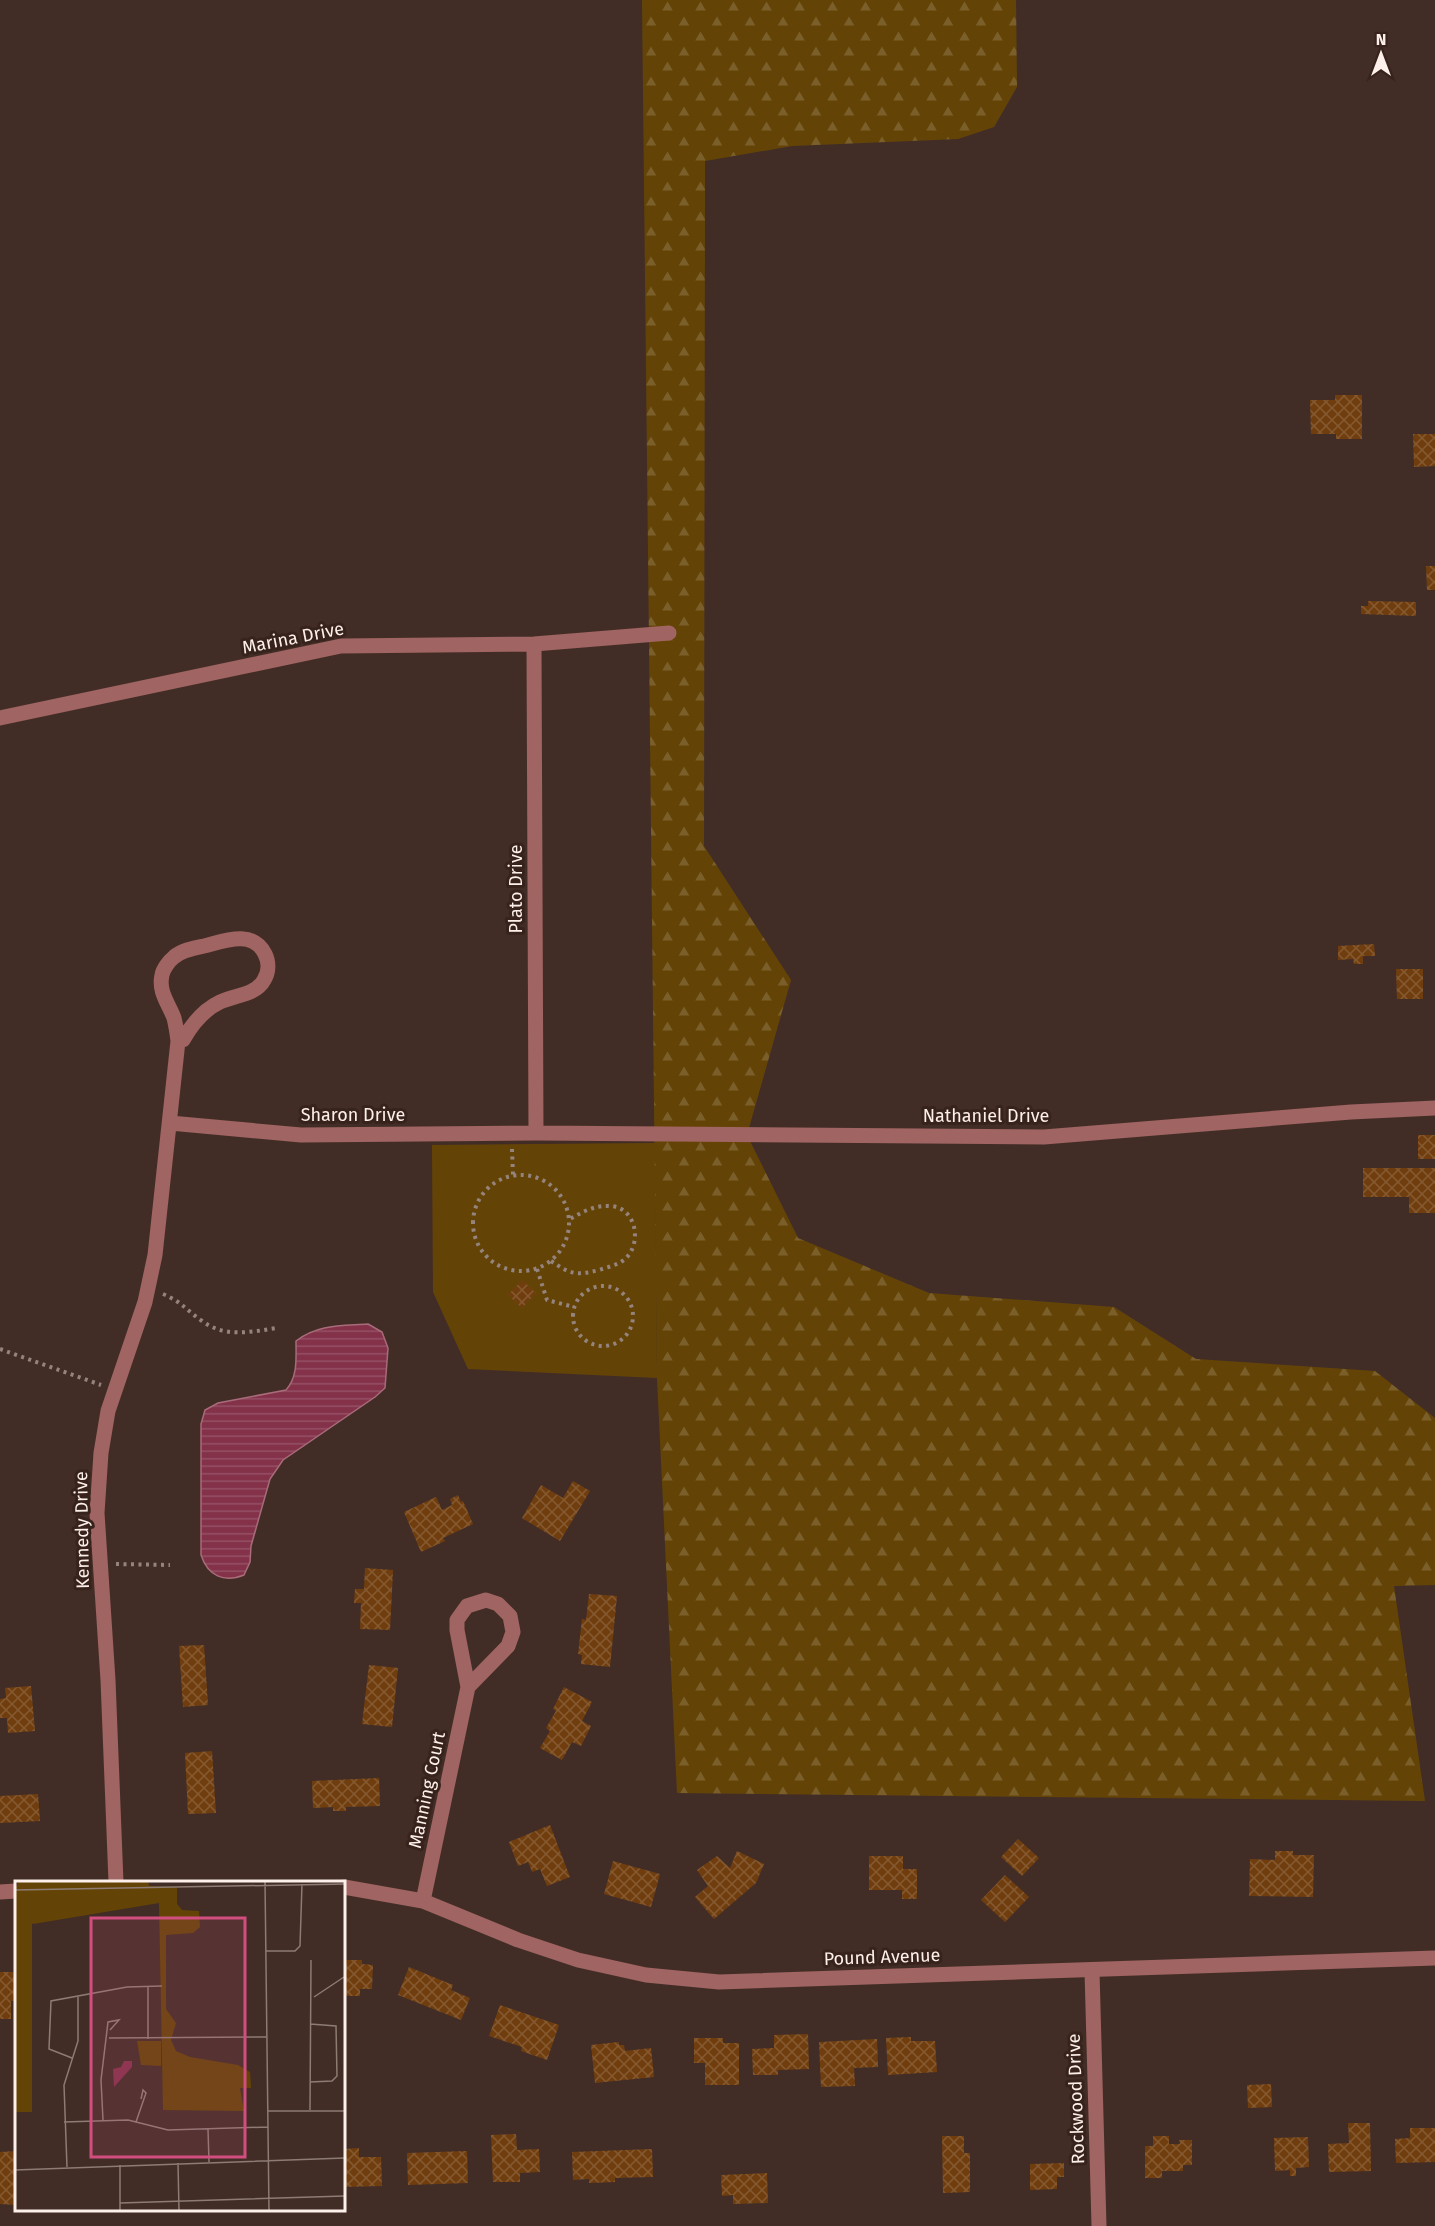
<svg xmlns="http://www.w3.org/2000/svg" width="1435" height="2226" viewBox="0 0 1435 2226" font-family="'Fira Sans',sans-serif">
<defs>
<pattern id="forest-firs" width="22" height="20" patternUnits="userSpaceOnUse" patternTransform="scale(1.5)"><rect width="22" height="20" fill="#644406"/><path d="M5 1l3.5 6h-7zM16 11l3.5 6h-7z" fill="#7b5f2a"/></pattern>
<pattern id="water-rules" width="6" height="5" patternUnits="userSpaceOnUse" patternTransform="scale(1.5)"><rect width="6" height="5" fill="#83324a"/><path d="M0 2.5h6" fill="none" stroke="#955064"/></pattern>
<pattern id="building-cross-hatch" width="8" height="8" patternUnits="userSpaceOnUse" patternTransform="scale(1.5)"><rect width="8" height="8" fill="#703e0e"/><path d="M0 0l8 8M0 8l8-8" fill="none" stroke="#855a31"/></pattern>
</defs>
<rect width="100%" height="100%" fill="#422d26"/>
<!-- green -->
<path fill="#644406" d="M655,1143L657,1378L468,1369L433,1292L432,1145Z"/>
<!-- forest -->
<path fill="url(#forest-firs)" d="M642,0H1016L1017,87L994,127L958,139L792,146L705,161L704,846L791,980L747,1135L798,1238L929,1293L1114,1307L1196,1359L1375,1371L1435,1418V1585L1394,1586L1425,1801L677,1793L657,1378Z"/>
<!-- water -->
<path fill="url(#water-rules)" stroke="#a86b7a" stroke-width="1.5" d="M368,1324L382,1332L388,1348L385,1388L375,1397L283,1460L270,1479L251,1546L250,1562L244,1575C224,1583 208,1576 201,1555V1424L205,1410L218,1403L286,1390C298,1377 296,1358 296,1341C318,1324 342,1326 368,1324Z"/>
<!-- building -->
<path fill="url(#building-cross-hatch)" d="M1335,395H1362V439H1336V434H1311L1310,400H1335Z
M1413,434H1435V466L1414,467Z
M1426,566H1435V590H1427Z
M1368,601L1416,602V616L1361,614V606H1368Z
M1374,944L1375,956H1363V964H1354L1353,959L1338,960V946Z
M1396,969H1423V999H1397Z
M1418,1135H1435V1159H1418Z
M1363,1168H1435V1213H1409V1197H1363Z
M522,1280L536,1293L522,1308L508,1295Z
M573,1481L590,1491L560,1541L522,1518L541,1485L563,1498Z
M458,1495L461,1502L463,1501L473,1524L443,1538L445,1541L421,1552L404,1512L436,1497L442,1510L452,1505L450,1499Z
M365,1568L393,1570L390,1630L360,1629L361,1603H354L355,1589H364Z
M589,1594L617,1596L610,1667L581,1664L582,1655L578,1654L582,1619L586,1620Z
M204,1645L208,1705L183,1707L179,1646Z
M369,1665L398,1668L392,1727L362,1724Z
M31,1686L35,1731L8,1733L7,1718H0V1699L6,1698L5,1688Z
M564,1687L592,1702L582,1721L591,1726L581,1746L572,1742L562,1760L540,1748L550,1731L546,1728L556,1711L553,1709Z
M212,1751L216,1813L188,1814L185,1753Z
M379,1778L380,1806L346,1807V1811H333V1807L313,1808L312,1781Z
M38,1794L40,1821L0,1823V1796Z
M550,1825L570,1877L547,1886L540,1869L532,1872L528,1862L518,1866L509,1842Z
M1018,1839L1039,1858L1022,1876L1001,1857Z
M737,1851L764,1864L756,1883L714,1919L695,1897L708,1886L697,1870L717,1856L730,1868Z
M1275,1851H1293V1855H1314L1313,1897L1249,1896L1250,1859L1275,1860Z
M869,1856H903V1869H917V1899H902V1890H869Z
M613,1861L660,1874L651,1907L604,1894Z
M1005,1875L1029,1897L1005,1922L981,1900Z
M344,1960H362V1964L373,1965L372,1989H360V1996H344Z
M409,1967L453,1985L451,1990L470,1998L461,2020L398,1995Z
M0,1972H16V2001H11V2019H0Z
M500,2005L559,2025L547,2060L521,2051L522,2047L489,2036Z
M808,2034L809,2069L778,2070V2075H753L752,2049L774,2048V2035Z
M911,2037V2041H935L937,2072L888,2075L886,2038Z
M694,2038H723V2043H739V2085H705V2063H694Z
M877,2039L878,2067L854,2068L855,2086L821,2087L819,2042Z
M619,2042V2045H624L625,2051L651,2048L654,2077L595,2083L591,2045Z
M1271,2084L1272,2107L1248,2108L1247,2085Z
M1348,2123H1370L1371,2171L1329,2172L1328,2144L1349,2143Z
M1410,2128H1435V2162L1396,2163L1395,2139L1410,2138Z
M516,2134L517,2150L539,2149L540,2172L520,2173V2182H493L491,2135Z
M942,2136H964V2153H970V2192L943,2193Z
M1153,2136H1169V2144H1180L1179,2140H1192V2165H1183V2171H1162V2178H1145V2146H1153Z
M1308,2137L1309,2167L1296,2168V2176H1290V2170L1275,2171L1274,2138Z
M359,2148V2157H381L382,2186L344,2187V2149Z
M652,2149L653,2177L615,2178V2182L589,2183V2179L573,2180L572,2152Z
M16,2151V2205L0,2204V2152Z
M467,2151L468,2183L408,2185L407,2153Z
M1064,2163V2177H1057V2189L1030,2190V2164Z
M767,2173L768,2203L733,2204V2195L722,2196L721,2175Z"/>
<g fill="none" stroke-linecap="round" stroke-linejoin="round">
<!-- path -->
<path stroke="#95837d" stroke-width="4" stroke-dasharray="3 4.5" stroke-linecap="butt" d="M512,1149L513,1175
M473 1223a48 48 0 1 1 96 0a48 48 0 1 1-96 0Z
M551,1261C570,1274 576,1276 599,1270C608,1267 618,1265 625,1259C643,1243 636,1206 609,1206C595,1205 582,1212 570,1219
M537,1269L547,1300L574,1307
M573 1316a30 30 0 1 1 60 0a30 30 0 1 1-60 0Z
M163,1294C182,1302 186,1310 202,1321C225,1338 250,1332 277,1328
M0,1349L101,1385
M116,1564L170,1565"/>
<!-- street -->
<path stroke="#a06462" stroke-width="15" d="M534,644L536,1133
M0,718L341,646L534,644L669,633
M170,1123L301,1135L536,1133L1044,1137L1351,1112L1435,1108
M116,1882L108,1680L97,1513L101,1453L108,1411L145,1302L155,1255L178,1041C177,1033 176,1026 174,1018C169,1004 158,992 162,975C163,969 169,961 174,957C182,950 194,948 204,946C224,941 253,929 265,954C269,962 269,972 264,980C256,995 235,995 220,1002C203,1010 192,1024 183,1040L178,1041
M344,1887L423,1901L518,1940L578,1960L646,1975L719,1982L1435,1958
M0,1892L16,1891
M423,1901L468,1687L508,1646L513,1632L510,1616L498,1604L486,1600L467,1606L457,1620V1630L468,1687
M1092,1971L1099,2226"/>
</g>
<g text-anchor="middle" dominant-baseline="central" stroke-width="6" stroke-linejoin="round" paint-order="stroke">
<!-- street labels -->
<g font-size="18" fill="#fdefea" stroke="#37231c">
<text transform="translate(293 638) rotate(-11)">Marina Drive</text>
<text transform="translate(516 889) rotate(-90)">Plato Drive</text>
<text x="353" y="1115">Sharon Drive</text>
<text x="986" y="1116">Nathaniel Drive</text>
<text transform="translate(82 1530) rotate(-91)">Kennedy Drive</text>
<text transform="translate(427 1790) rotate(-78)">Manning Court</text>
<text transform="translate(882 1957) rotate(-2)">Pound Avenue</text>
<text transform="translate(1076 2099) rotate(-92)">Rockwood Drive</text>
</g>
</g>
<!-- overview -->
<g transform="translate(15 1881)">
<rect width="330" height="330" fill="#422d26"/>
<path d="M17,26V231H0V30ZM122,160H146V185L126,184Z" fill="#644406"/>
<path d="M4,0H133L134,5L162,6V23L167,29L184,30L185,46L178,52L151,54V128L161,142L156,159L161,170L175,176L223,184L235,191L236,207H225L229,230L148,229L144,22L18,43L7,31L0,32V8Z" fill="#644406"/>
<path d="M109,180H117V186L99,206L98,188L106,186Z" fill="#83324a"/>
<path fill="none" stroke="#8d7b74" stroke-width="1.5" d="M250,0L254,330M0,9L330,3M251,70H280L285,65L287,3M133,106V158M299,116L329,96M295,143L321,145L322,195L317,200L295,201M94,157L252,156M57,177L34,168L36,120L112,106L147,105M295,229L296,79M253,230H330M88,239L86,199L93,141L104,139L95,149M49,241L113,239L153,249L253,246M121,241L131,212L128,209L126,218M193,248L194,281M163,282L164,330M105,284V330M52,286L49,204L63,160V116M0,289L330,277M105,322L330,315"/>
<path fill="#d14e7f" fill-opacity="0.15" stroke="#d14e7f" stroke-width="3" d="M76,37H230V276H76Z"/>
<rect width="330" height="330" fill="none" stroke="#fdefea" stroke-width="3"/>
</g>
<!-- north arrow -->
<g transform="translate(1381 54)" stroke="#37231c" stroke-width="4.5" paint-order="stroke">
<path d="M0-4.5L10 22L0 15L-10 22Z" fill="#fdefea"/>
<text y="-9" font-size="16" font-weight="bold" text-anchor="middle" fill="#fdefea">N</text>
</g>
</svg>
